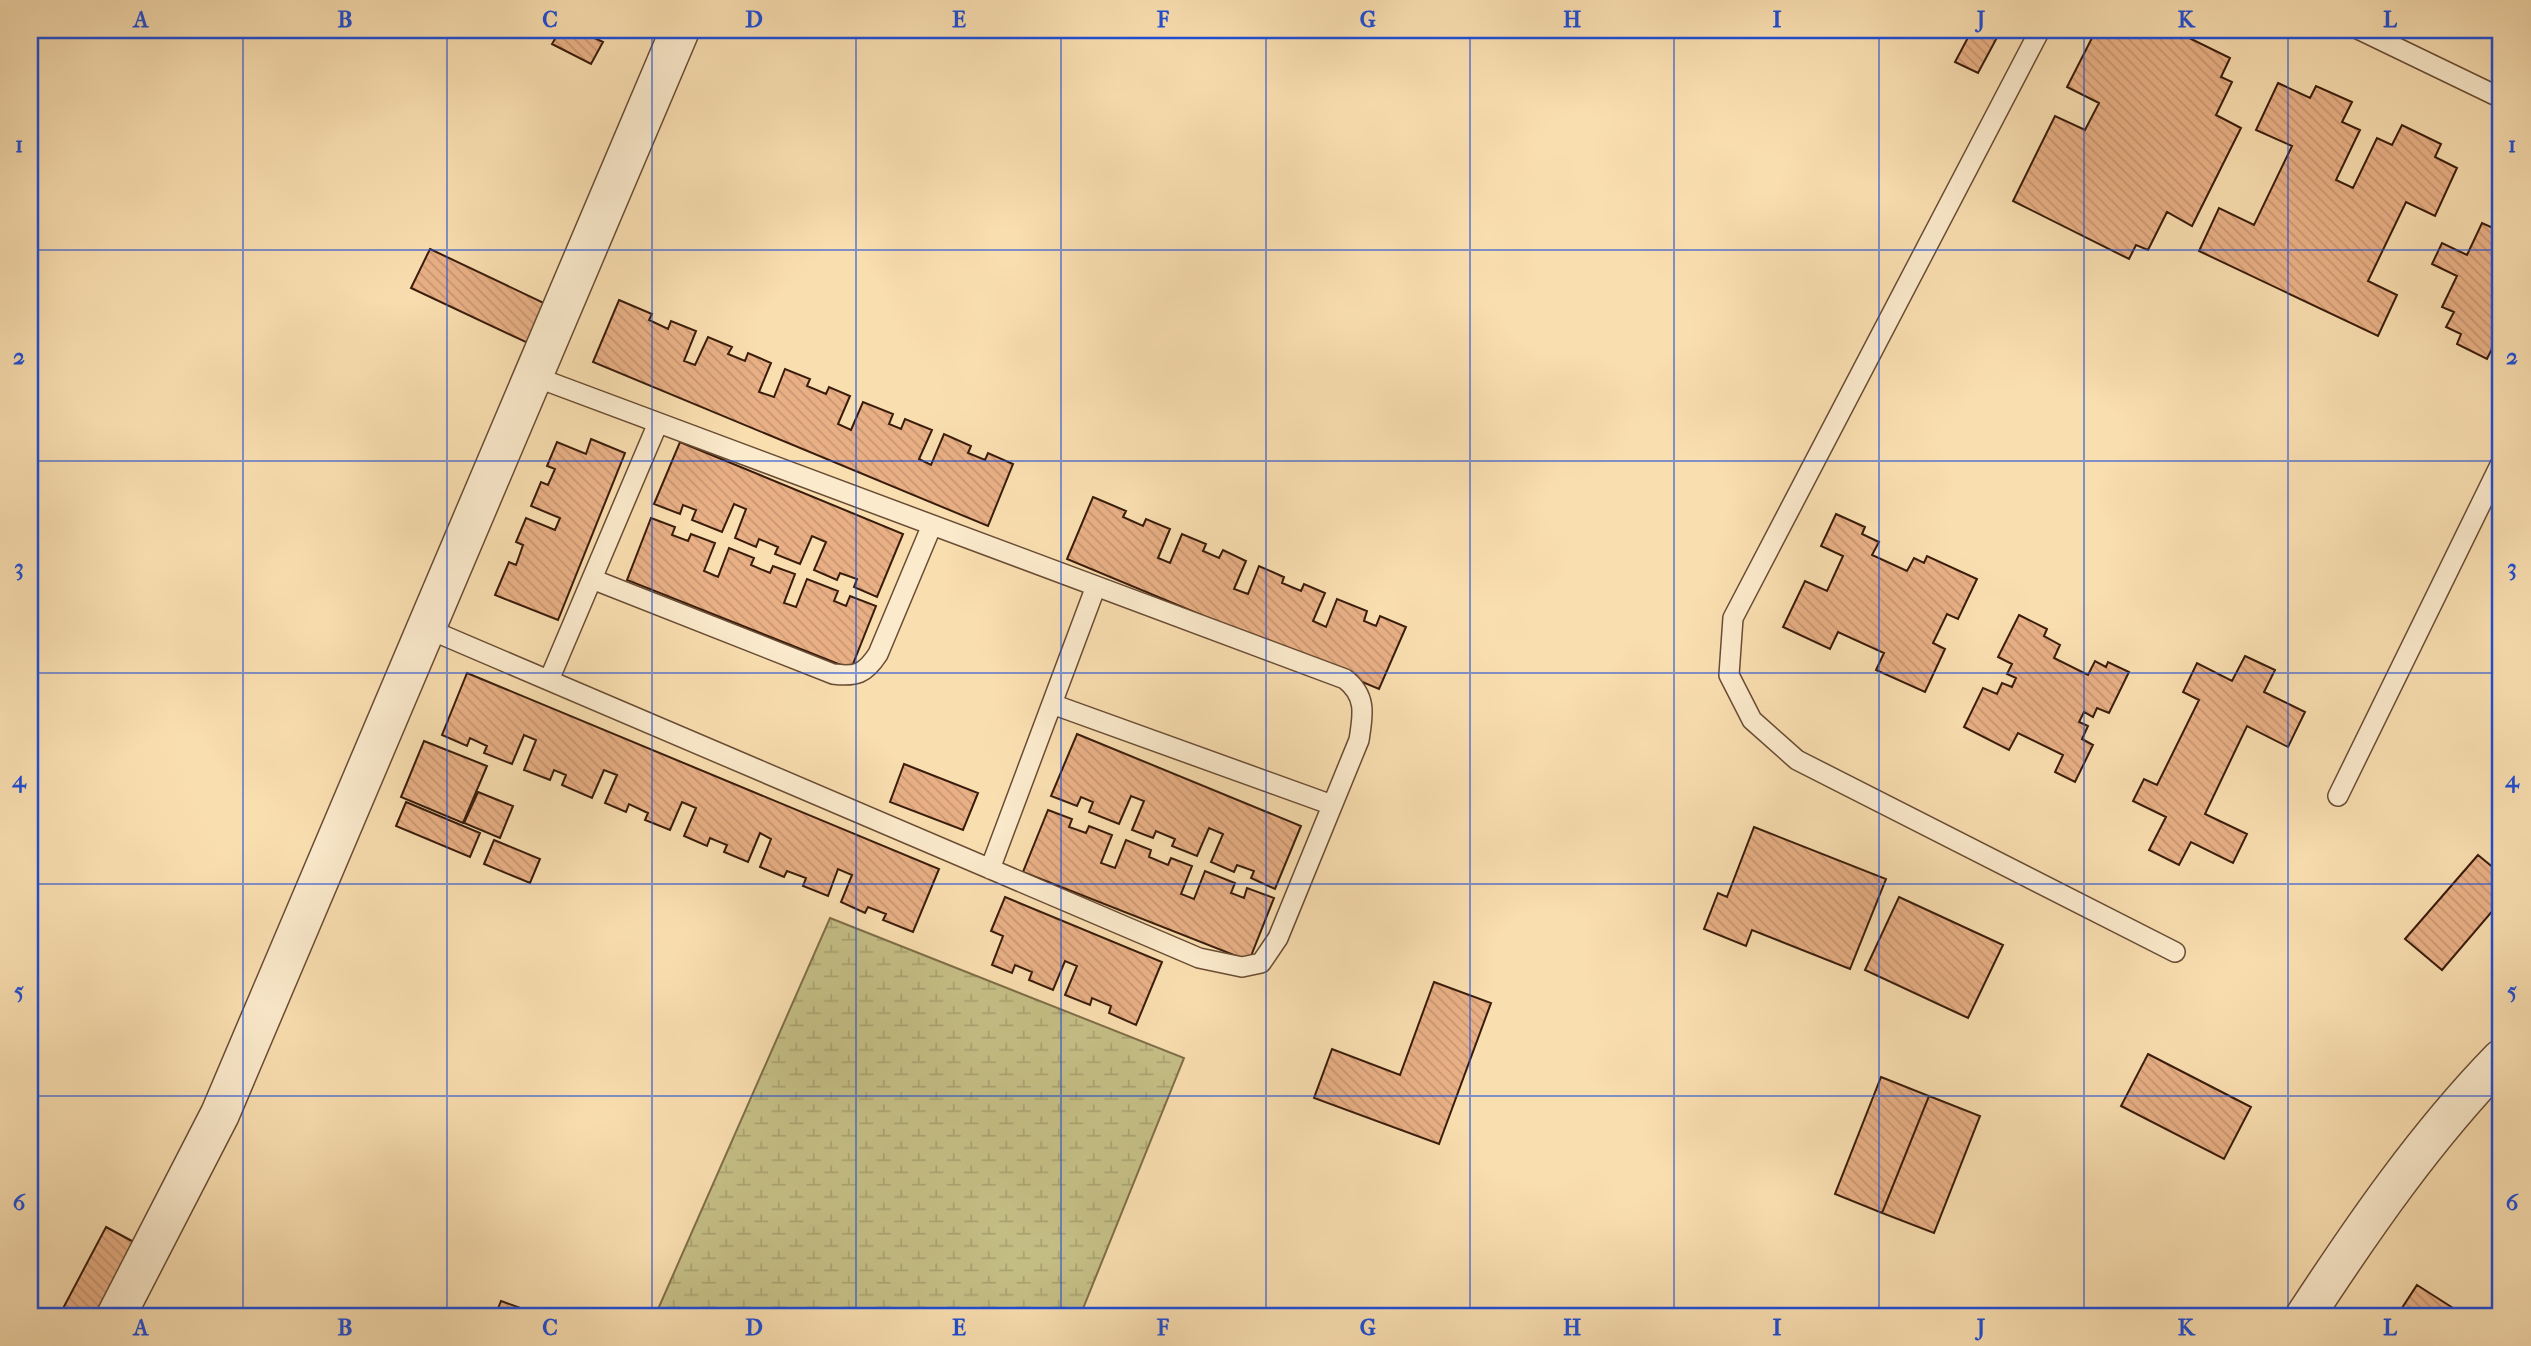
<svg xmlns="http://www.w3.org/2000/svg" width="2531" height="1346" viewBox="0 0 2531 1346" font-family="'IM FELL French Canon',serif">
<defs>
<pattern id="wetland-marsh" width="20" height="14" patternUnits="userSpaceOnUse" patternTransform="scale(1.75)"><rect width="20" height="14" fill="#c5bf86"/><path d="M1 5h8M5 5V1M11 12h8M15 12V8" fill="none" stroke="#aaa472"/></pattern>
<pattern id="building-back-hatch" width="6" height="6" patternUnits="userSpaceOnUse" patternTransform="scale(1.75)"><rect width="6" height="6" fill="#e9b086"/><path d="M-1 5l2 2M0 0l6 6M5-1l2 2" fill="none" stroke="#c99772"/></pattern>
</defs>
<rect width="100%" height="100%" fill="#f9deb0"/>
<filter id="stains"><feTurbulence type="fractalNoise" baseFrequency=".00286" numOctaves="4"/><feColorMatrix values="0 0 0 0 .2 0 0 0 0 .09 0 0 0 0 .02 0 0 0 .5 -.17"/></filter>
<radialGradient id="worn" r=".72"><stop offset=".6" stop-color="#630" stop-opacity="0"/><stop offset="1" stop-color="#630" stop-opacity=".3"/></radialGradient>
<!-- wetland -->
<path fill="url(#wetland-marsh)" stroke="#7f6e48" stroke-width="2" d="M830,918L1184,1058L1080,1316H655Z"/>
<!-- building -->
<path fill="url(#building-back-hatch)" stroke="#391c0b" stroke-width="2" d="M560,30H578L603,42L591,64L552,44Z
M1972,30H2001L1978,73L1955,62Z
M2096,30H2173L2230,58L2221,77L2232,82L2216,115L2241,128L2192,226L2167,212L2148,250L2136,245L2129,259L2013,201L2055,116L2085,130L2099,103L2067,87Z
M2278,83L2310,98L2316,86L2352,102L2342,122L2360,130L2336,180L2353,188L2377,138L2392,145L2402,125L2441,144L2435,157L2457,168L2435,216L2406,202L2368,281L2397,295L2378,336L2199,251L2219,208L2254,225L2292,146L2256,130Z
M2501,213V330L2487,359L2457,344L2461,334L2446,327L2454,312L2442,307L2457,276L2432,264L2442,243L2467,255L2482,223L2493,228Z
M430,249L548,305L530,344L411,288Z
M619,300L652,314L649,320L668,329L671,321L696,331L684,361L695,365L708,337L732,347L728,354L745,361L748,353L771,363L759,392L774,397L785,369L810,379L807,386L826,394L829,387L850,396L838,424L851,430L863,402L893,414L889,424L901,429L905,419L932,430L919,459L931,465L944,434L971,446L968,453L985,460L988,453L1013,464L988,526L593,362Z
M591,439L625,453L558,620L495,595L509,562L516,565L523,545L516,542L526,518L555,530L560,518L531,506L541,482L548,485L555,469L547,466L557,442L586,454Z
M680,442L903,534L877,597L854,587L857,579L840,573L837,580L814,570L826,542L812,536L800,564L775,554L778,547L759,539L756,547L735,538L746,509L734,504L722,532L692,520L696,510L683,505L680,514L654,504Z
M1093,497L1126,511L1123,517L1143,526L1146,519L1170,529L1158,558L1170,563L1182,534L1206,544L1203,551L1219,558L1223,550L1246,561L1234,589L1248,594L1259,566L1284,577L1282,583L1301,591L1304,584L1325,593L1313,621L1326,627L1337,599L1367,611L1364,621L1376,626L1380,616L1406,627L1379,689L1067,559Z
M1836,514L1865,527L1862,534L1879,542L1872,555L1907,571L1914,558L1924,563L1927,556L1977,579L1958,619L1947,614L1933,643L1945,649L1925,692L1876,670L1884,653L1838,632L1830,649L1783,627L1805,581L1827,591L1843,556L1821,546Z
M651,518L675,527L672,535L688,541L691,534L715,543L704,571L718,577L729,548L754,558L751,565L770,573L773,566L795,574L784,603L796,607L807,579L838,591L834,601L846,606L850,596L876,606L851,669L627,580Z
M2019,615L2047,629L2044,636L2060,645L2054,658L2088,675L2095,661L2106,667L2108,662L2129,672L2109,713L2097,708L2093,717L2084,712L2079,722L2088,726L2082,739L2093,745L2075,782L2055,772L2063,755L2018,733L2009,750L1964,727L1983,688L1997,694L2002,683L2012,687L2016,678L2007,674L2012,664L1998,657Z
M2245,656L2275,670L2264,692L2305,712L2288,747L2247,726L2205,814L2247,834L2233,863L2191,842L2179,865L2149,850L2166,817L2133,801L2144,779L2157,785L2199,700L2183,692L2197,663L2232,681Z
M467,673L939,869L913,932L883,920L886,914L868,907L865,913L841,902L852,875L838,869L828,896L803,886L806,878L787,871L784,877L760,867L771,839L760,833L748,862L724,852L727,845L710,838L707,846L684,836L696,808L682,802L670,830L645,820L648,813L629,804L626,812L605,803L617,775L604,770L592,798L562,785L566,775L554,770L550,780L524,770L536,740L524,735L512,764L484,753L487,746L470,738L467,746L442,735Z
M1077,734L1301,826L1275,889L1251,878L1254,871L1237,865L1234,872L1211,862L1223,834L1209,828L1197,856L1172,846L1175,839L1156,831L1153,838L1132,830L1144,801L1131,796L1119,824L1089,812L1093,802L1081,797L1077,806L1051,796Z
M424,741L487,766L463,823L401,797Z
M904,764L978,793L963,830L890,802Z
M478,792L513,806L500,838L464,823Z
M406,802L480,833L470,857L396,826Z
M1048,810L1072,819L1069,827L1086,833L1089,826L1112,835L1101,863L1115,868L1126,840L1151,850L1149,857L1168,865L1171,858L1192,866L1181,894L1194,899L1205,871L1235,883L1231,893L1244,898L1247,888L1274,898L1249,961L1023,872Z
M1754,827L1886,879L1850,969L1752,930L1746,946L1704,929L1718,893L1727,897Z
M494,840L540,859L530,883L484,864Z
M2478,855L2501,874V901L2442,970L2405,939Z
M1005,897L1162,962L1136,1025L1109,1013L1111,1006L1092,998L1090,1005L1065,995L1077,966L1065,961L1053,990L1029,980L1032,972L1015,965L1012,973L992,965L1003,936L991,931Z
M1899,897L2003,945L1968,1018L1865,970Z
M1434,982L1491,1003L1439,1144L1314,1098L1332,1049L1400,1075Z
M2148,1054L2251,1107L2224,1159L2121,1106Z
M1881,1077L1929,1096L1882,1213L1835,1194Z
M1929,1096L1980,1116L1934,1233L1882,1213Z
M106,1227L143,1247L106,1316H59Z
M2417,1285L2453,1308L2448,1316H2416L2402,1308Z
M501,1301L537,1314V1316H495Z"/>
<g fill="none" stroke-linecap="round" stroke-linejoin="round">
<defs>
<path id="lane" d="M2040,30L1733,618L1729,675L1752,720L1797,760L2175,952
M2360,30L2501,98
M592,579L833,674C856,677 865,674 878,654L932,525
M426,628L1199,958L1242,967L1261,963L1278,938L1359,740C1363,715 1367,696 1345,679L533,376
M549,680L658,423
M1052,704L1332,805
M2338,796L2501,463
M990,869L1096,586"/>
<path id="street" d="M116,1316L220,1114L680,30
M2305,1316C2364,1226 2426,1136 2501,1059"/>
</defs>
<!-- lane casing -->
<use href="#lane" stroke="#694c34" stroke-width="22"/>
<!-- street casing -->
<use href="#street" stroke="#694c34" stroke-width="41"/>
<!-- lane -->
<use href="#lane" stroke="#fbeacc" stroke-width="19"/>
<!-- street -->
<use href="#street" stroke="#fbeacc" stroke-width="38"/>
</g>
<!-- grid -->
<path fill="none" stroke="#1d4ed8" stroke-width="2" stroke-opacity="0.55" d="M243,30V1316M447,30V1316M652,30V1316M856,30V1316M1061,30V1316M1266,30V1316M1470,30V1316M1674,30V1316M1879,30V1316M2084,30V1316M2288,30V1316M30,250H2501M30,461H2501M30,673H2501M30,884H2501M30,1096H2501"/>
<!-- margin -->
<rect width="2531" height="1346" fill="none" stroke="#f9deb0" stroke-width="77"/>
<rect x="38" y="38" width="2454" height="1270" fill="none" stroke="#1d4ed8" stroke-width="2.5"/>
<g font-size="23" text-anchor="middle" font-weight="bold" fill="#1d4ed8">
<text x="141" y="27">A</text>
<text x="345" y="27">B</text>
<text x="550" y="27">C</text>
<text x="754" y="27">D</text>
<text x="959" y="27">E</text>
<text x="1163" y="27">F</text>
<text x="1368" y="27">G</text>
<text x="1572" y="27">H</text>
<text x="1777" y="27">I</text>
<text x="1981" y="27">J</text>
<text x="2186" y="27">K</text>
<text x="2390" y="27">L</text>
<text x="19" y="152">1</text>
<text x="2512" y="152">1</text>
<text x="19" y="364">2</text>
<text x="2512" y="364">2</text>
<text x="19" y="575">3</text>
<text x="2512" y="575">3</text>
<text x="19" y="787">4</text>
<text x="2512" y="787">4</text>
<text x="19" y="998">5</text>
<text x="2512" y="998">5</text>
<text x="19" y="1210">6</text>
<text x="2512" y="1210">6</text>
<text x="141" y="1335">A</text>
<text x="345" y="1335">B</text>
<text x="550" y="1335">C</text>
<text x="754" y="1335">D</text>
<text x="959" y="1335">E</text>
<text x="1163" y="1335">F</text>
<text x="1368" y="1335">G</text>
<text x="1572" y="1335">H</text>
<text x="1777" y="1335">I</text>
<text x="1981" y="1335">J</text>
<text x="2186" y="1335">K</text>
<text x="2390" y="1335">L</text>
</g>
<rect width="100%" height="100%" filter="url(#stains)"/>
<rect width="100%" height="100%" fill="url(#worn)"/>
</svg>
